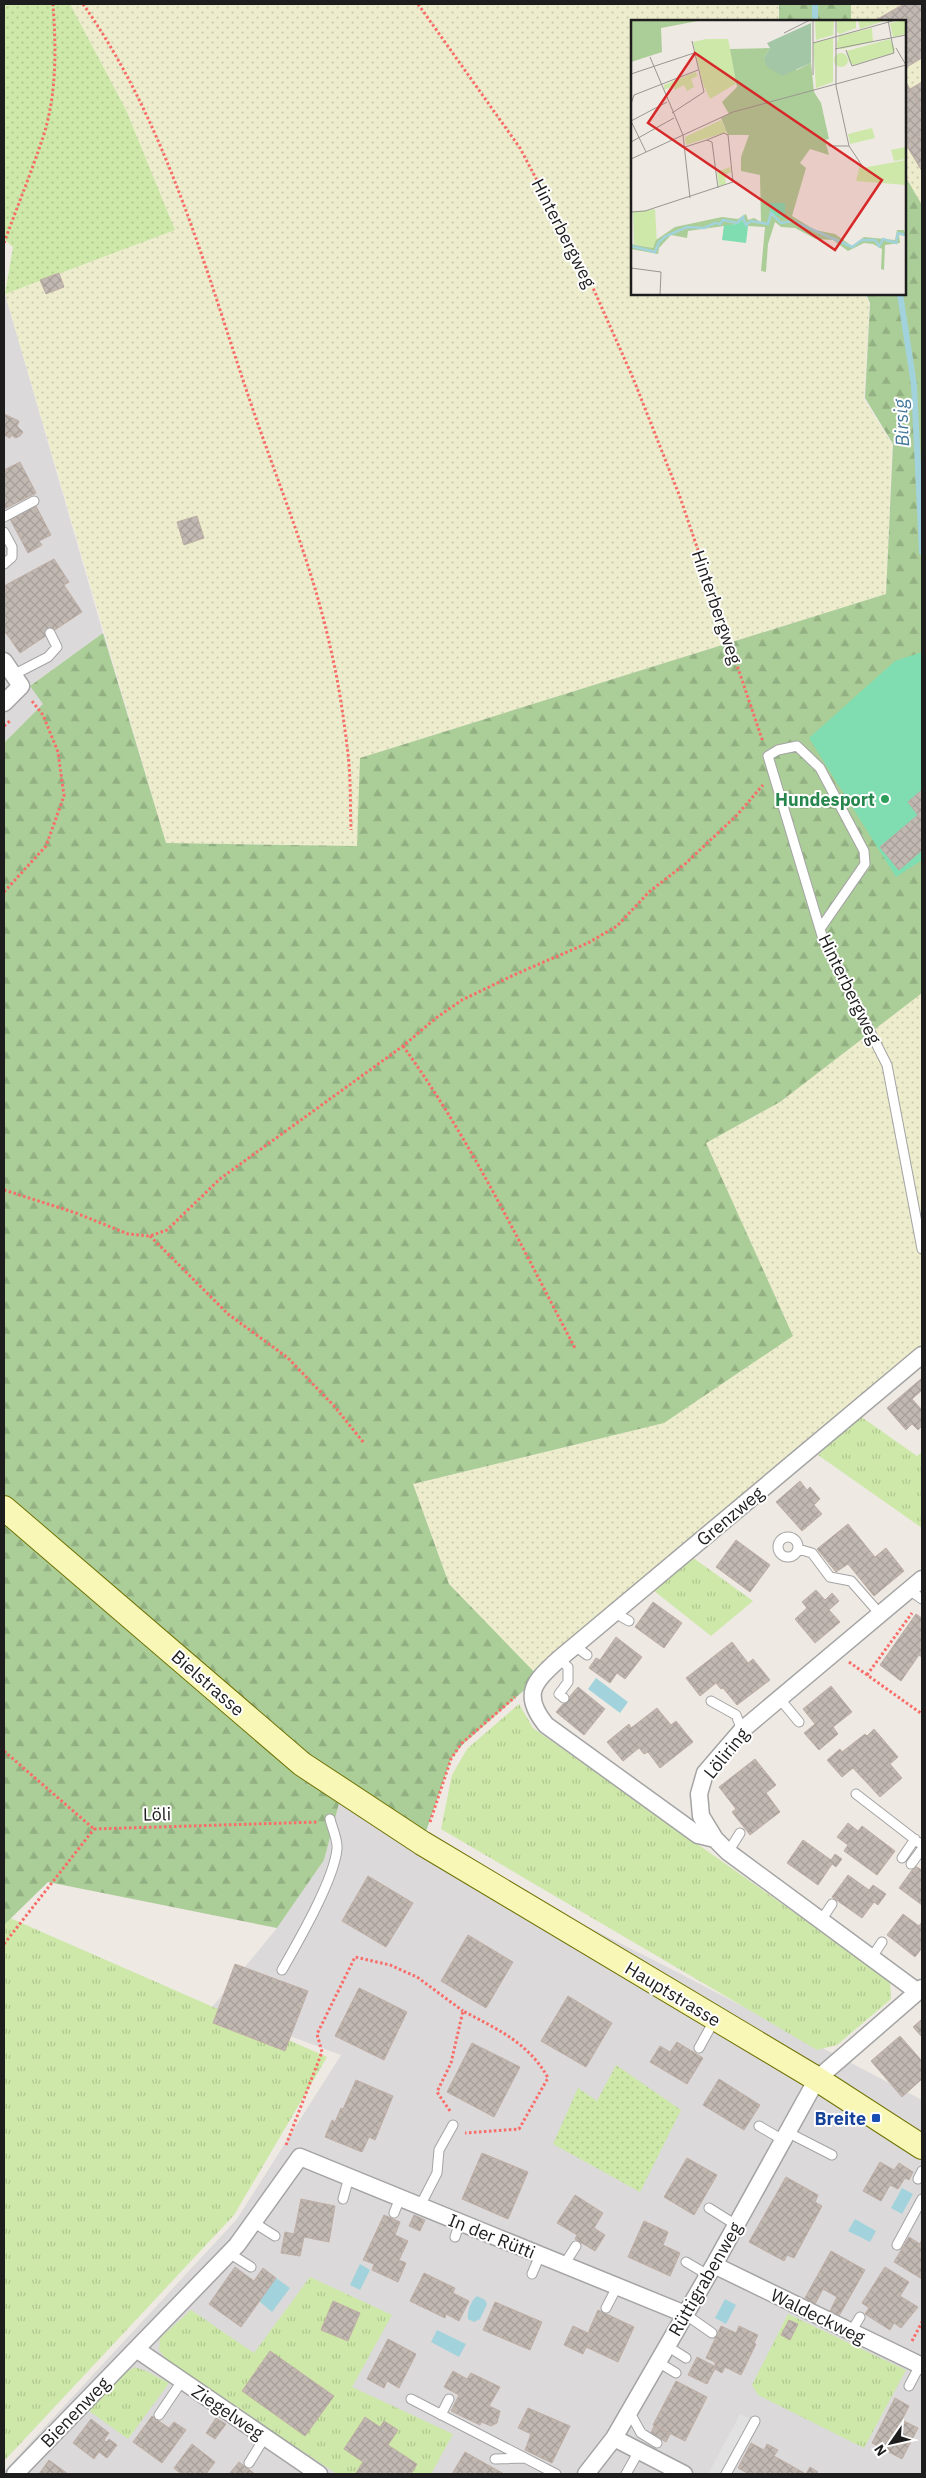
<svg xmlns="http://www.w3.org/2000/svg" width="926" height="2478" viewBox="0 0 926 2478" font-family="'IBM Plex Sans',sans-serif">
<defs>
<pattern id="farmland-dots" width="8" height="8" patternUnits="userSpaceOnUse" patternTransform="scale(1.25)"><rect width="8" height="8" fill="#ededcd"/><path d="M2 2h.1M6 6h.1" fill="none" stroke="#cbcbb0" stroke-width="1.8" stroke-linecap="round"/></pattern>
<pattern id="grass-tufts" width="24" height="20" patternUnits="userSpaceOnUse" patternTransform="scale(1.25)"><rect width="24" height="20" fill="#cde8a8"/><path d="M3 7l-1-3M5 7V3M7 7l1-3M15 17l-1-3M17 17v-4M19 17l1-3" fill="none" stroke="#b0c790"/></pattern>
<pattern id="forest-firs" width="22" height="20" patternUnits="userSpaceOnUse" patternTransform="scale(1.25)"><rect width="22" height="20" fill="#abcd97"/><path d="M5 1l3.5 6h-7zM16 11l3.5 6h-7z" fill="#93b082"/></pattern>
<pattern id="garden-dots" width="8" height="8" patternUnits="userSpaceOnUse" patternTransform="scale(1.25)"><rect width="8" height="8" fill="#cde8a8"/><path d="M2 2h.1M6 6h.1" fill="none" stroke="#b0c790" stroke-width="1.8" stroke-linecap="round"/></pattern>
<pattern id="building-cross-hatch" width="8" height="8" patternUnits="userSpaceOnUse" patternTransform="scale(1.25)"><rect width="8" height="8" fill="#c2b8b2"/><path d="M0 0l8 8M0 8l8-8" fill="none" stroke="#a69e99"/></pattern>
</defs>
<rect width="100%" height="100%" fill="#eee9e2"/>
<!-- residential -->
<path fill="#dbd9da" d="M5,294L103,633L31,685L44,704L4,743Z
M341,1792L422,1843L673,1970L922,2100V2474H4V2471L237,2219L341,2055L212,2007L277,1928L324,1860Z"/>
<!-- farmland -->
<path fill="url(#farmland-dots)" d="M70,4H778L779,21H632V294H864L869,303L864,400L892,444L886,594L360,758L357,846L166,843L5,294L175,230L126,110Z
M851,4H922V205L905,176V21H851Z
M922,993V1355L539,1677L449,1584L413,1484L664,1423L793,1336L706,1143L780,1102Z"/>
<!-- grass -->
<path fill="url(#grass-tufts)" d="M860,1416L917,1456L922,1452V1528L818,1455Z
M692,1557L753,1601L711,1636L653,1590Z
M519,1704L533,1728L890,1980L891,1999L837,2045L817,2050L441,1829L452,1775L467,1749Z
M10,1918L327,2057L234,2215L4,2461V1925Z
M310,2277L392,2315L352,2387L453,2434L431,2474H337L168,2362L159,2350L160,2338L191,2310L254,2353Z
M788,2314L906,2370L864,2448L758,2395L752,2385Z
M135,2367L146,2371L169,2383L128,2439L88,2410L125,2373Z"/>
<!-- forest -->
<path fill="url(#forest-firs)" d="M779,4H851V21H779Z
M905,176L922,205V993L780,1102L706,1143L793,1336L664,1423L413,1484L449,1584L539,1677L462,1745L451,1759L422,1843L342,1792L324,1860L277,1928L48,1882L4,1925V743L43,704L30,686L103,633L166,843L357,846L360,758L886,594L893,444L865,398L870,303L866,294H905Z"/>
<!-- garden -->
<path fill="url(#garden-dots)" d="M4,4H70L126,110L175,230L5,294L13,247L4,239Z
M616,2065L681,2110L640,2192L553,2144L578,2088L597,2101Z"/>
<!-- pitch -->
<path fill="#80ddb2" d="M922,652V860L896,877L809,738L895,661Z"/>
<!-- parking -->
<path fill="#e1e1e1" d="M740,2414L751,2419L721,2474H708Z"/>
<!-- water -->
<path fill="#a2d3dc" d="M596,1678L628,1702L620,1713L588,1689Z
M902,2188L913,2194L902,2214L891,2208Z
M855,2219L876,2231L870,2242L848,2231Z
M360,2264L370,2270L360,2290L350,2285Z
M276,2278L290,2288L272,2312L259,2301Z
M477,2296L485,2300L487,2304L480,2319L474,2322L468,2319C467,2312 471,2300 477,2296Z
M725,2299L736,2305L726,2324L715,2318Z
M437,2330L466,2344L459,2357L431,2342Z"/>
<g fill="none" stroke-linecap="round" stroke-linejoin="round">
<!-- stream -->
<path stroke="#a2d3dc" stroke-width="6" d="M815,4V21
M900,294L914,385L922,552"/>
</g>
<!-- building -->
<path fill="url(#building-cross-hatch)" stroke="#bfaea5" d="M904,4H922V58L905,68V21H874Z
M905,80L922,111V133L905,143Z
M922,82V111L910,89Z
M922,133V171L905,143Z
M59,273L64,287L46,294L40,280Z
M4,414L19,421L17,426L23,432L20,436L16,438L11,435L10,438L4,435Z
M20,462L36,493L4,509V470Z
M36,506L51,535L39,541L42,545L28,553L10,519Z
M197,516L204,538L184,545L177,522Z
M54,559L69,582L64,585L82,612L20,653L6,633L4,635V586Z
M922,790V850L899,870L880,847L918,815L908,802Z
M922,1378V1390L912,1399L922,1410V1426L918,1430L912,1424L906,1430L887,1408Z
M800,1481L807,1490L810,1487L820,1499L814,1505L822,1514L802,1531L776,1502Z
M848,1524L875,1557L886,1548L904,1571L874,1596L848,1564L836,1572L817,1549Z
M736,1540L770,1565L750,1592L716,1567Z
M816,1590L825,1600L832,1593L839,1601L829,1610L840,1622L815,1643L795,1619L807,1608L802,1602Z
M653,1602L682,1623L664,1648L635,1627Z
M916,1614L922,1618V1657L919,1655L901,1681L880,1665Z
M616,1637L642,1657L625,1679L617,1673L610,1683L589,1668L596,1658L600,1660Z
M732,1642L748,1663L753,1659L770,1680L737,1705L723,1688L721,1689L716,1683L700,1696L686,1678Z
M831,1686L852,1712L833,1727L838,1734L819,1750L804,1733L815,1724L803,1709Z
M578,1687L605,1709L584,1735L556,1712Z
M657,1708L671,1725L676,1721L693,1742L660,1768L648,1752L644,1754L639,1748L623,1761L607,1742L629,1724L631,1728Z
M874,1729L898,1757L890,1764L902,1778L880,1797L853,1768L842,1777L827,1760L840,1749L842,1752L865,1734L867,1736Z
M755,1759L776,1785L766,1793L780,1812L750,1835L732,1812L736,1809L719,1787Z
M848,1823L858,1831L862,1826L895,1851L877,1875L844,1851L848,1845L837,1837Z
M803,1840L831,1860L835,1854L842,1859L836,1867L832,1864L818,1885L787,1863Z
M915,1866L922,1870V1905L899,1888Z
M848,1875L869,1890L873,1885L886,1894L878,1905L874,1902L862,1918L832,1897Z
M368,1876L413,1903L386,1947L342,1921Z
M903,1914L919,1926L922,1922V1948L915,1957L887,1935Z
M468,1935L513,1962L486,2008L441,1981Z
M235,1964L308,1991L285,2051L213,2023Z
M359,1988L407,2012L384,2060L335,2036Z
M568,1996L612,2023L586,2067L541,2041Z
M922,2019V2037L913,2027Z
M900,2036L922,2061V2079L902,2097L871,2061Z
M677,2042L703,2058L687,2084L650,2062L660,2046L670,2052Z
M472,2043L520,2067L494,2117L447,2092Z
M719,2079L760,2105L744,2130L703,2105Z
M356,2080L393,2096L375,2140L369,2137L362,2152L325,2137L332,2120L335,2122L341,2108L343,2109Z
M482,2153L528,2172L508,2219L462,2199Z
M687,2158L717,2175L694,2215L664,2197Z
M880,2162L894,2170L899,2163L913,2172L909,2180L905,2178L898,2189L890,2185L881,2201L863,2191Z
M786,2177L818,2195L815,2202L822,2206L794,2258L787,2255L784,2261L749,2242Z
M575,2195L603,2213L594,2228L605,2235L595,2251L575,2239L577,2235L557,2223Z
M301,2199L335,2206L329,2242L304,2237L300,2256L281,2253L285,2232L294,2234Z
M384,2215L400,2222L395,2235L408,2241L399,2260L406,2263L398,2282L372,2270L374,2264L363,2260Z
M414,2215L425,2220L420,2231L409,2226Z
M644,2221L668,2232L663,2245L680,2253L670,2276L628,2257Z
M909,2237L920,2244L922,2239V2279L894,2262Z
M831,2251L865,2270L839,2316L830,2311L837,2297L823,2289L815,2304L805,2298Z
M235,2267L254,2281L263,2268L276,2278L241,2327L209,2304Z
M885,2267L909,2282L900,2296L918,2307L901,2328L894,2323L890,2330L865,2314L869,2308L862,2303Z
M424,2273L455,2288L453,2293L469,2301L459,2321L446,2314L445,2318L410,2301Z
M333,2301L360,2313L348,2341L321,2330Z
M495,2302L542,2322L530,2350L483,2330Z
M598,2310L634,2327L618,2362L586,2347L583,2354L564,2345L573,2326L588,2333Z
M789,2320L798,2324L790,2340L781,2335Z
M721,2326L736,2333L739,2326L758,2335L754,2343L756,2344L741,2375L725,2367L722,2373L715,2369V2362L706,2358Z
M388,2339L416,2354L399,2388L387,2381L384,2388L367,2379Z
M270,2351L334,2396L305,2436L242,2391Z
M697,2357L716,2367L707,2384L688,2375Z
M453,2371L467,2379L471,2373L500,2387L489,2406L500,2411L497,2423L491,2426L481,2422L480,2425L451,2411L459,2395L444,2387Z
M676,2381L707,2397L685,2441L653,2425Z
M895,2398L909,2406L902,2420L918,2428L902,2459L872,2443Z
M528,2408L570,2426L552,2463L525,2450L531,2434L518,2428Z
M152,2416L169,2428L174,2422L186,2430L162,2463L133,2442Z
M365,2417L380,2427L384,2421L398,2430L388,2445L417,2464L411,2474L356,2473L363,2462L344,2449Z
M216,2418L226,2424L215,2439L206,2433Z
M91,2419L109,2433L104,2440L106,2442L109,2439L117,2445L107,2458L99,2452L94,2459L73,2443Z
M654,2426L670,2434L666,2442L651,2433Z
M751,2443L764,2450L767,2444L778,2450L774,2456L806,2474L810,2467L818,2472L816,2474H749L738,2468Z
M192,2444L215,2462L206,2474H181L174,2468Z
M465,2452L504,2474H452Z
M49,2460L68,2474H39Z
M239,2462L255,2474H229Z"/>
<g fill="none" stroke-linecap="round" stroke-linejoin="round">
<defs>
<path id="lane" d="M4,517L34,501
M4,532L12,547V557L4,564
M13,675L48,657L57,647L50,633
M820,929L865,864L864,851L820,768L797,746L778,750L768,756L823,939L887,1065L922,1249
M778 1547a10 10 0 1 1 20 0a10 10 0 1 1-20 0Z
M798,1549L812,1553L830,1577L851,1581L880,1614
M909,1590L922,1599
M615,1613L629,1621
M575,1646L587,1655
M559,1659L568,1667V1682L559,1694L564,1698
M779,1698L799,1722
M711,1701L736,1715L742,1730
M856,1794L922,1845
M728,1852L740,1833
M902,1858L915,1839
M911,1864L922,1849
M822,1919L832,1904
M872,1957L882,1942
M282,1970C298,1942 334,1880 337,1849C338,1840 332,1828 330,1819
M699,2048L715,2019
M759,2126L783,2140
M787,2132L832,2155
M918,2179L922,2171
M343,2199L349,2177
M420,2206L437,2173L439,2150L453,2125
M709,2208L736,2225
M394,2213L400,2198
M253,2222L275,2236
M455,2237L460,2222
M897,2245L922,2199
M229,2253L251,2267
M686,2262L708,2275
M564,2265L576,2246
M532,2274L540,2255
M606,2308L617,2287
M685,2314L712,2333
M851,2332L860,2317
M667,2346L686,2358
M658,2362L676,2373
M909,2386L920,2365
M411,2399L556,2474
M629,2411L641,2433L657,2443
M159,2415L182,2381
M441,2415L449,2399
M495,2459L525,2458
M249,2463L265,2437
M626,2474L639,2451
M726,2474L755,2421"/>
<path id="street" d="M4,661L21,686L4,703
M715,1839L698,1835L546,1725C521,1694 534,1682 559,1659L922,1355
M918,1992L728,1852L715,1839L701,1816L699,1794L705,1773L742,1730L922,1579
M714,2265L922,2366
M136,2349L319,2474
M614,2438L684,2474
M15,2474L237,2245L300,2157L685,2314
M586,2474L614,2438L714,2265L817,2079L922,1988"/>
<path id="secondary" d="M4,1508L302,1764L422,1843L817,2079L922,2147"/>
</defs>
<!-- lane casing -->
<use href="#lane" stroke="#a4a4a4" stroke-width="11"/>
<!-- street casing -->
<use href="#street" stroke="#a4a4a4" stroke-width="19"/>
<!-- secondary casing -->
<use href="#secondary" stroke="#6f7205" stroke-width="26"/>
<!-- path -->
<path stroke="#f96c68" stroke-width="3" stroke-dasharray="2.5 2.5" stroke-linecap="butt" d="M83,4C165,121 203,261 248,395C276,479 311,560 330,646C338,679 343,713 347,746C351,773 350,802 351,830
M418,4L520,148L590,281L633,378L680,497L763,742
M4,243C17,207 32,171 44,134C57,92 56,47 53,4
M4,726L11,720
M4,892L46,846L64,796L58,752L43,715L32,701
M403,1046C471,1140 521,1246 575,1348
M4,1190L76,1213L128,1234L150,1236L167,1230L221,1178L403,1046L436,1018L462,1000L516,974L588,943L617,926L649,892L685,864L737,815L763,785
M150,1236L228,1314L288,1358L334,1406L364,1443
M849,1662L922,1714
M867,1675L912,1613
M4,1751L94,1829
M430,1822L451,1759L461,1744L515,1697
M94,1829L318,1822
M4,1944L94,1829
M450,2111L437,2092L451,2063L463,2011C497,2029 529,2043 548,2078L519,2129L465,2133
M286,2145L322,2052L317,2034L355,1957L390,1965L417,1977L463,2011
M912,2341L922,2322"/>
<!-- lane -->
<use href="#lane" stroke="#fff" stroke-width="9"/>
<!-- street -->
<use href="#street" stroke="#fff" stroke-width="16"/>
<!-- secondary -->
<use href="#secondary" stroke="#f9f7b5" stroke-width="24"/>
</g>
<!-- markers -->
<circle fill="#2e9e5b" stroke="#fff" stroke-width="2" cx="885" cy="799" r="5"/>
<rect fill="#1a4fb4" stroke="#fff" stroke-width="2" x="871" y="2113" width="10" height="10" rx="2.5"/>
<g text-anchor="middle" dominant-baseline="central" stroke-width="4" stroke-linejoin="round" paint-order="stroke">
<!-- street labels -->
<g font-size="18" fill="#1d1d1d" stroke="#fff">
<text transform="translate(564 233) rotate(63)">Hinterbergweg</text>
<text transform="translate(717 607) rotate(71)">Hinterbergweg</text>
<text transform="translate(850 989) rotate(64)">Hinterbergweg</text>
<text transform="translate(730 1516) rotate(-40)">Grenzweg</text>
<text transform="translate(208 1683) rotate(41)">Bielstrasse</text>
<text transform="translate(726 1753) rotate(-51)">Löliring</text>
<text transform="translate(157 1814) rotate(-1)">Löli</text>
<text transform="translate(673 1994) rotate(31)">Hauptstrasse</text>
<text transform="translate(492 2236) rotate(22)">In der Rütti</text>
<text transform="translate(705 2279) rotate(-60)">Rüttigrabenweg</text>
<text transform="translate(818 2316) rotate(26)">Waldeckweg</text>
<text transform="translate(75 2412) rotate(-46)">Bienenweg</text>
<text transform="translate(228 2412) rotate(34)">Ziegelweg</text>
</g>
<!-- leisure labels -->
<g font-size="18" font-weight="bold" fill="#27864d" stroke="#fff" text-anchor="end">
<text x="875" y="799">Hundesport</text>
</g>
<!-- transit labels -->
<g font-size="18" font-weight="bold" fill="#164399" stroke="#fff" text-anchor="end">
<text x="866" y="2118">Breite</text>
</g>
<!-- water labels -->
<g font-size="19" font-style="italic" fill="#44779c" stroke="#fff">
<text transform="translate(901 423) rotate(-93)">Birsig</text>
</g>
</g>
<!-- overview -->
<g transform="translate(631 20)">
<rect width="275" height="275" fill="#eee9e2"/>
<path d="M75,19H97L106,63L79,79L72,64L62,22ZM64,52L67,56L60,59L63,67L56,71L53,65L44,70L42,66L33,70V65ZM90,100L96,112L55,125L54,117ZM275,127V139L263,141L260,130ZM99,147L100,152L94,155L95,164L88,166L86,152ZM24,189L26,224L22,228L3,224L2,192Z" fill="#cde8a8"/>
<path d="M0,0H72L30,8L31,32L0,42ZM139,28L133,38L166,50L180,43L183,72L190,83L198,119L194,120L198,135L179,129L169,143L175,148L161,196L184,210L204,214L221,226L233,217L264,220L266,210H273L275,216L268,215L269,223L254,225L253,250L250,249L251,229L242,224L233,223L217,231L202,220L185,219L164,208L150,207L144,202L137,224L135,252L130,251L134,207L117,206L110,200L107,204L57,211L56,218L40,215L28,228L27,234L0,229V224L22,228L25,220L44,207L91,197L107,199L115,194L117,200L123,198L130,202L129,155L110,151V137L118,115H97L90,98L98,94L91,82L106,67L99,29Z" fill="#abcd97"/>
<path d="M180,3V43L151,56L135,46L133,38L139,28L136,23Z" fill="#a3c7a6"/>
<path d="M184,0H203L202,15L185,20ZM206,0H225V8L209,14L206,12ZM227,0H256L229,9ZM275,0V14L262,17L259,3ZM241,8L242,22L211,29L205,27L208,16ZM202,18V62L185,68L182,23ZM259,19L264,29L262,33L222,45L218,42L216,31ZM203 40a7 7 0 1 1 14 0a7 7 0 1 1-14 0ZM241,108L244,118L219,124L217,114ZM275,140V165L225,161L229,145L232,148Z" fill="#cde8a8"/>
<path d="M139,183H154V199L139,192ZM110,200L117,206L115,223L91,220L93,205L107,204Z" fill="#80ddb2"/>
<path fill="none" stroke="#a2d3dc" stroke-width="2.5" d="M0,226L24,232L28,222L35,216L56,207L73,208L84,203L89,204L92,200L106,203L112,197L115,205L120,201L137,204L140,193L150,203L162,201L221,227L231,220H244L248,226L252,219L265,223L267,213L275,215"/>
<path fill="none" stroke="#9a9793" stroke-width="1" d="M205,0V66L218,126L232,147M153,13L179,0M182,23L265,0M265,28L275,45M204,29L275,15M215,30L221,46L263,33L257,0M19,37L52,115L59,178M0,54L63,33M182,55V0M0,84L3,75L67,50M41,93L73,72L61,21M0,101L36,82M0,101L15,132M0,122L43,98M198,124V126H218M54,127L76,120L81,122L87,168M0,139L102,92L275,45M0,192L14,191L102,162L97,115L93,113L76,120M0,248L30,252L29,275"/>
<path fill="#d62828" fill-opacity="0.15" stroke="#d62828" stroke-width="2.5" d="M64,33L251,160L204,230L17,103Z"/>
<rect width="275" height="275" fill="none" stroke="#1d1d1d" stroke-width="2.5"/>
</g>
<!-- border -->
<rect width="926" height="2478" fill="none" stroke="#1d1d1d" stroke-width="10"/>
<!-- north arrow -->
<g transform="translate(891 2443) rotate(236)" stroke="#ffffff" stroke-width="4" paint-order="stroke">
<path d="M0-4L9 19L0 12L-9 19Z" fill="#1d1d1d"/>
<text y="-8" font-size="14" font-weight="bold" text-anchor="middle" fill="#1d1d1d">N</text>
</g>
</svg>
